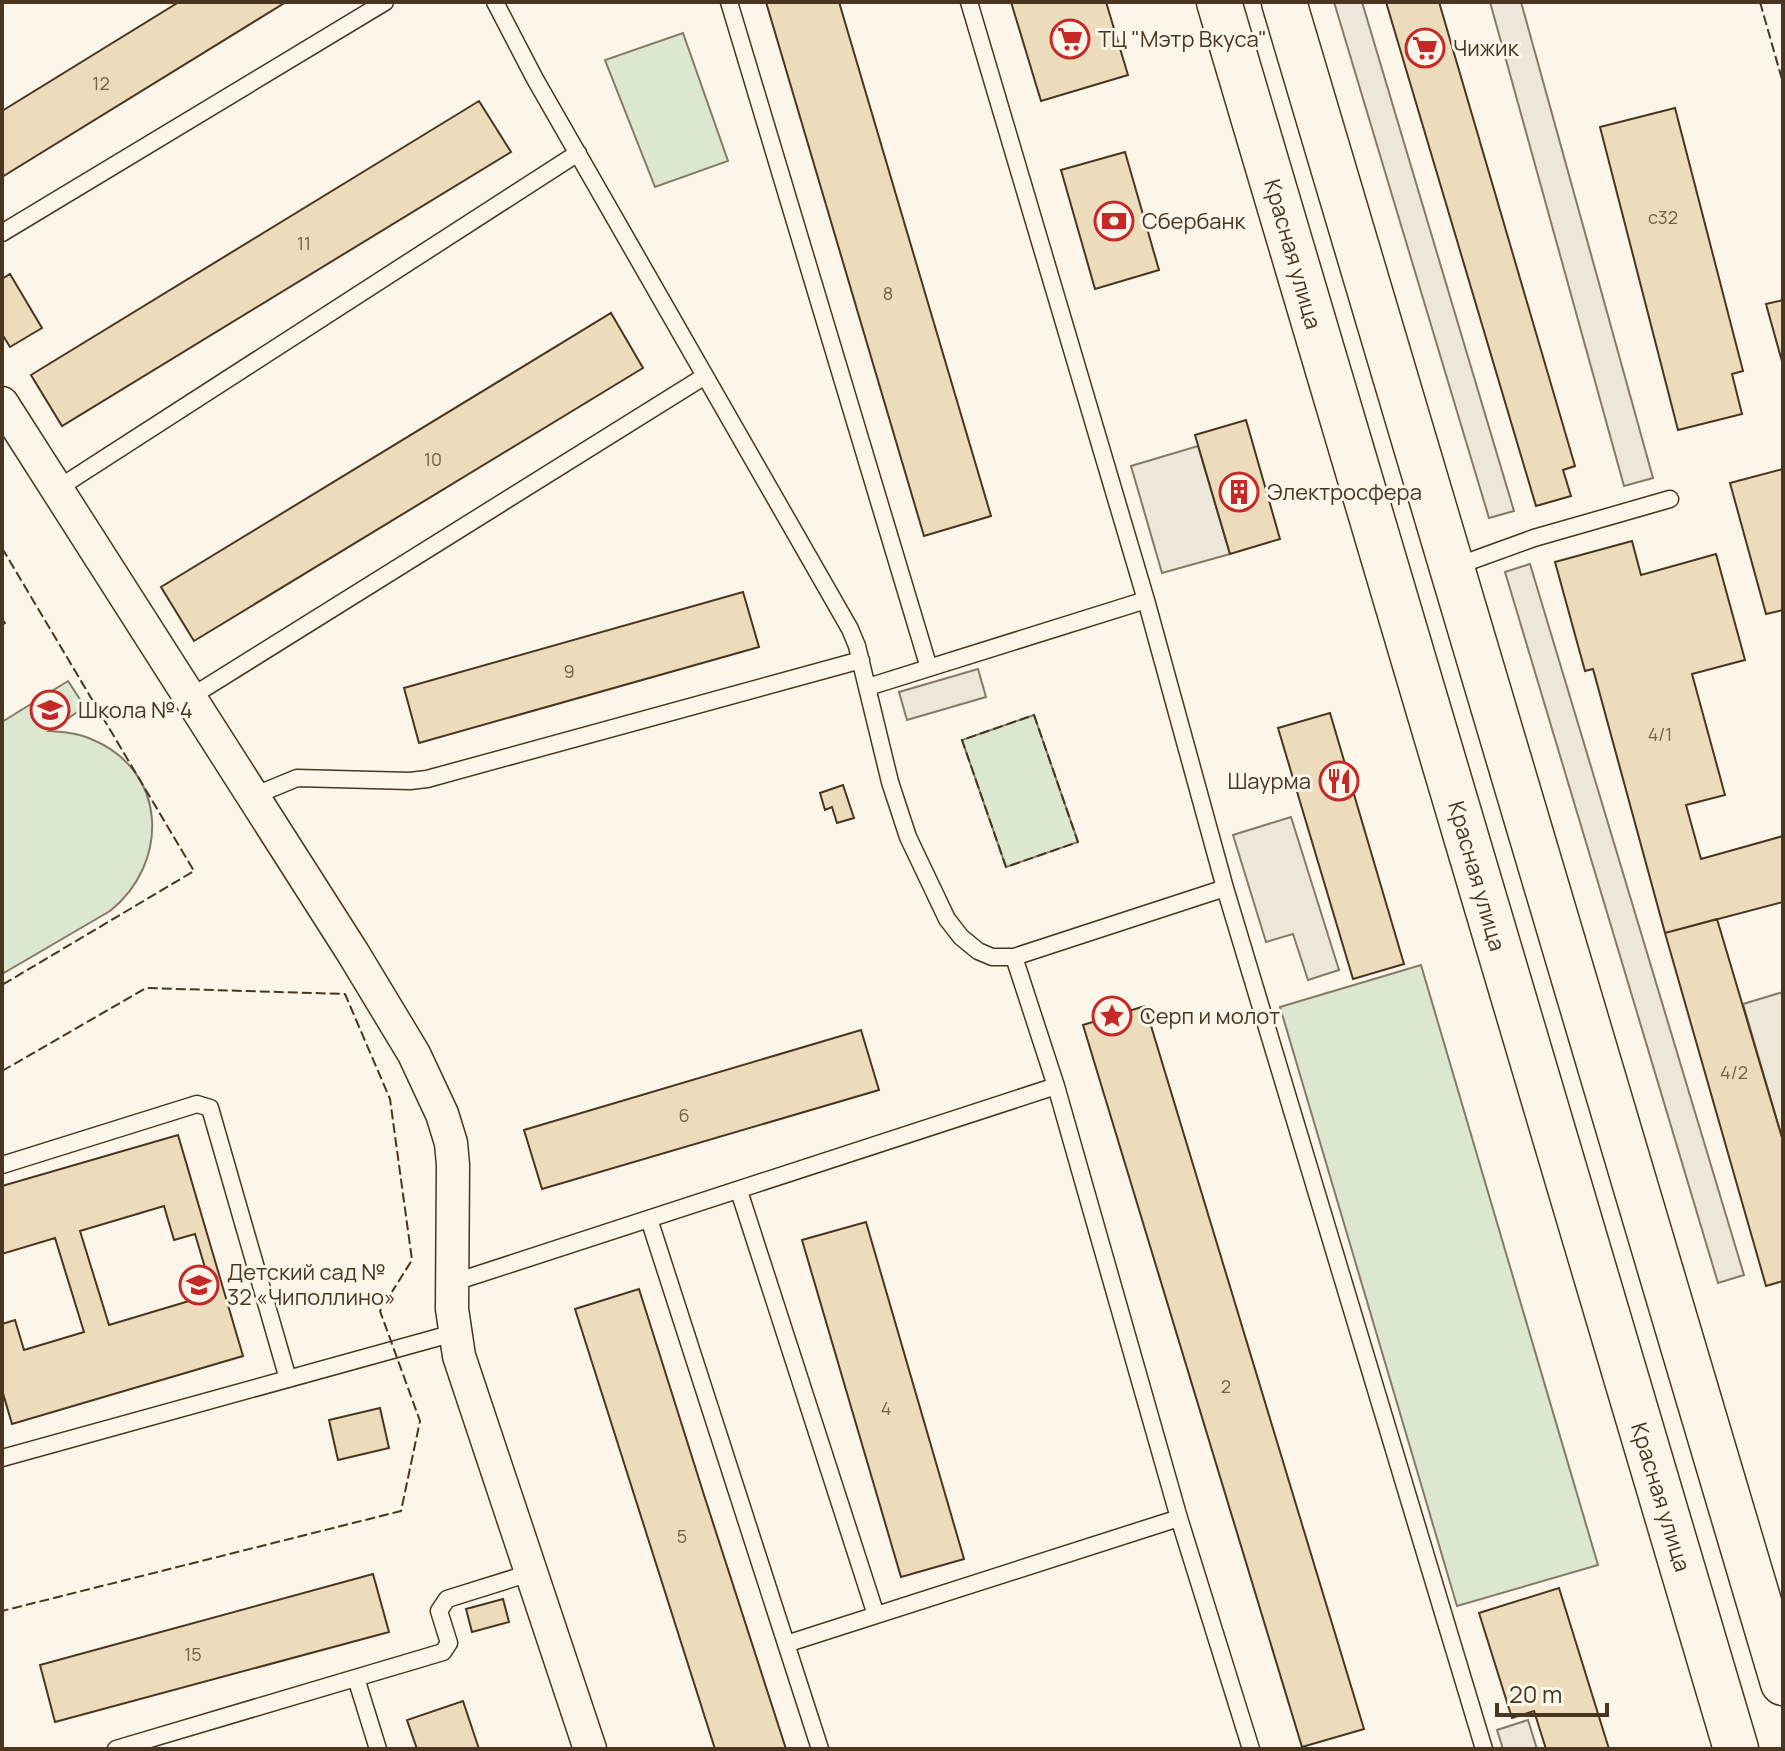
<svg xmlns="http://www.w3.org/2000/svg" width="1785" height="1751" viewBox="0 0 1785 1751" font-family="Manrope,sans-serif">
<rect width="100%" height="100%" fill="#fbf6e9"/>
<!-- green -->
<path fill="#dce7d0" stroke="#887966" stroke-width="2" d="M683,33L728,161L655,187L605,60Z
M68,681L85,707L49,731C63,732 78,733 91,739C168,770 170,863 110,911L2,974V722Z
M1034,715L1078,842L1006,867L962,740Z
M1421,965L1598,1565L1457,1606L1280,1007Z"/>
<!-- parking -->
<path fill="#ede7d9" stroke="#887966" stroke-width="2" d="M1334,2H1362L1514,511L1489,518Z
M1490,2H1521L1653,478L1624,486Z
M1198,446L1230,554L1162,573L1131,466Z
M1530,564L1744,1275L1718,1283L1505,572Z
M978,669L986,697L907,720L899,692Z
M1291,817L1339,970L1308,980L1293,934L1266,942L1233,835Z
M1783,992V1141L1743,1004Z
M1528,1720L1537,1749H1503L1497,1730Z"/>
<!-- building -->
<path fill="#ecdcbc" stroke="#4a3520" stroke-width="2" fill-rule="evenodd" d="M179,2H286L2,177V111Z
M766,2H839L991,516L924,536Z
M1011,2H1106L1128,75L1041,101Z
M1386,2H1439L1575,466L1563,470L1571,496L1536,506Z
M479,101L511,152L62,426L31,375Z
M1675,108L1743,371L1732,374L1742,414L1678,430L1600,127Z
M1125,152L1159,270L1095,289L1061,170Z
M10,274L42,328L10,347L2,334V279Z
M1783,300V365L1766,304Z
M611,313L643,368L194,641L161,587Z
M1246,420L1280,539L1230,554L1195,435Z
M1783,469V610L1766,614L1730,483Z
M1632,541L1641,575L1716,554L1745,660L1692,674L1725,795L1686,805L1701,859L1783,836V902L1665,933L1593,669L1585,671L1555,562Z
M743,592L759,647L419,743L404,688Z
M1330,713L1404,964L1353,979L1278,728Z
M843,785L854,818L837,823L832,807L825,810L820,793Z
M1717,919L1783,1141V1281L1766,1286L1665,933Z
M1145,1006L1364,1729L1302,1747L1083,1025Z
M861,1030L879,1090L542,1189L524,1130Z
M178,1135L243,1356L12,1424L2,1390V1324L15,1320L24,1350L84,1332L55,1238L2,1254V1186ZM164,1206L174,1240L195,1234L206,1271L182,1278L189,1301L109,1325L80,1231Z
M866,1222L964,1559L901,1577L802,1240Z
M639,1289L704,1495L786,1749H715L575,1309Z
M380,1408L389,1448L338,1460L329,1420Z
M373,1574L389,1632L55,1722L40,1665Z
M1559,1588L1609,1749H1546L1534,1711L1512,1718L1479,1613Z
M503,1599L509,1622L472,1632L466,1609Z
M463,1701L479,1749H417L407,1720Z"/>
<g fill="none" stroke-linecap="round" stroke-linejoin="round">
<defs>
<path id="service" d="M495,2L535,79L850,629L857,646L890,782L908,837L947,919L961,937L978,951L992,957H1014L1225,888
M729,2L929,668
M969,2L1146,600L1225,888L1484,1749
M2,233L385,2
M57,489L578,153
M1454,567L1534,538L1670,499
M868,687L1146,600
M189,698L705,376
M251,797L297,778L410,781L427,779L861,660
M1014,957L1056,1086L1179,1518L1251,1749
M2,1165L197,1104L210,1108L288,1379
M739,1191L876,1615
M649,1219L820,1749
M452,1283L1056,1086
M2,1458L454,1333
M786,1644L1179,1518
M356,1678L378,1749
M116,1749L443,1652L449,1643L439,1611L447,1599L530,1573"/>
<path id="minor" d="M2,403L353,953L414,1054L442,1114L451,1143L453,1165L452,1309L459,1356L590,1749"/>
<path id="trunk" d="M1219,2L1736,1749
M1284,2L1783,1683"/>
</defs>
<!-- service casing -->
<use href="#service" stroke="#4a3520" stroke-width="19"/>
<!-- minor casing -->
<use href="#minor" stroke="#4a3520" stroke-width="35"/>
<!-- trunk casing -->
<use href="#trunk" stroke="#4a3520" stroke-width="47"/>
<!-- service -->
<use href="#service" stroke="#fbf6e9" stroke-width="16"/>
<!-- minor -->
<use href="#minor" stroke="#fbf6e9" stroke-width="32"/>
<!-- trunk -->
<use href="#trunk" stroke="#fbf6e9" stroke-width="44"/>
<!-- fence -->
<path stroke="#4a3520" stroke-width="2" stroke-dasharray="10 4" stroke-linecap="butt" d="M1760,2L1783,83
M2,548L194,871L2,985
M2,619L5,623L2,625
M1034,715L1078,842L1006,867L962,740Z
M2,1071L146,988L345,994L390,1099L412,1260L380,1311L420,1421L401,1511L2,1611"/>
</g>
<!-- icons -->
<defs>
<symbol id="supermarket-ring" viewBox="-11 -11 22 22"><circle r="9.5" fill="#fbf6e9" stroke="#c62828" stroke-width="1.5"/><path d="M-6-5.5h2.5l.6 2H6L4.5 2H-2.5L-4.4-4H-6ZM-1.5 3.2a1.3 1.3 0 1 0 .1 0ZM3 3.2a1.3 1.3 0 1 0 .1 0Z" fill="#c62828"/></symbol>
<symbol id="bank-ring" viewBox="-11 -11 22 22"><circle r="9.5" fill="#fbf6e9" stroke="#c62828" stroke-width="1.5"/><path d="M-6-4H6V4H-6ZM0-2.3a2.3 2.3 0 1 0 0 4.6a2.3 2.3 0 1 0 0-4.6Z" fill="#c62828"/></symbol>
<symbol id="building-ring" viewBox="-11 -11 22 22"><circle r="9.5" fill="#fbf6e9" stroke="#c62828" stroke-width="1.5"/><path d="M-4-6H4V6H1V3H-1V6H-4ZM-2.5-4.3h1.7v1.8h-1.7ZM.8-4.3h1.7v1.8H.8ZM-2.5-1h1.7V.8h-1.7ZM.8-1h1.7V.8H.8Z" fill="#c62828"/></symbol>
<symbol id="school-ring" viewBox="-11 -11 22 22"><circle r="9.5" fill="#fbf6e9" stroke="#c62828" stroke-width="1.5"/><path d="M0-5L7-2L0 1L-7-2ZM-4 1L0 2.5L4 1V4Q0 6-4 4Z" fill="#c62828"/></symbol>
<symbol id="restaurant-ring" viewBox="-11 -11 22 22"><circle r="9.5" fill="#fbf6e9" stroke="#c62828" stroke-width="1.5"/><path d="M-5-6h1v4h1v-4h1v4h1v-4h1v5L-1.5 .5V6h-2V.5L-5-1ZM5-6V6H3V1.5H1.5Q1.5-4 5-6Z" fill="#c62828"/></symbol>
<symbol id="sight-ring" viewBox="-11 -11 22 22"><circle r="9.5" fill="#fbf6e9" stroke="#c62828" stroke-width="1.5"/><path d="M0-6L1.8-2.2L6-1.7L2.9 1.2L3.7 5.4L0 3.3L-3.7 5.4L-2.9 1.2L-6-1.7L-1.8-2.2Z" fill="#c62828"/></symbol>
</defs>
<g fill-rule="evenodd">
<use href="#supermarket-ring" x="1048" y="17" width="44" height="44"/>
<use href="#supermarket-ring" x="1403" y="26" width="44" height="44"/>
<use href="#bank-ring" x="1092" y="199" width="44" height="44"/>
<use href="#building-ring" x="1217" y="470" width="44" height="44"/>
<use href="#school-ring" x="28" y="688" width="44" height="44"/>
<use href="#restaurant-ring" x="1317" y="759" width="44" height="44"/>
<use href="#sight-ring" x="1090" y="994" width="44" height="44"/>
<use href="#school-ring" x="177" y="1263" width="44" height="44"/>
</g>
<g text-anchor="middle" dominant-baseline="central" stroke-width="6" stroke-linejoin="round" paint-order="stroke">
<!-- number labels -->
<g font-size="18" fill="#725f47">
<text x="101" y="83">12</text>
<text x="1663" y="217">с32</text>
<text x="304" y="243">11</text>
<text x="888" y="293">8</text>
<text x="433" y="459">10</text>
<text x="569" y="671">9</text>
<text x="1660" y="734">4/1</text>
<text x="1734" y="1072">4/2</text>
<text x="684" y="1115">6</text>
<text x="1226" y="1386">2</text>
<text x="886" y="1408">4</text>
<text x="682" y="1536">5</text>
<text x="193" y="1654">15</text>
</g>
<!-- poi labels -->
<g font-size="22" fill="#4a3520" stroke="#fbf6e9" text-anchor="start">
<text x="1098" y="39">ТЦ "Мэтр Вкуса"</text>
<text x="1453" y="48">Чижик</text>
<text x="1142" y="221">Сбербанк</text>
<text x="1267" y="492">Электросфера</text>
<text x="78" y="710">Школа № 4</text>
<text x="1311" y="781" text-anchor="end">Шаурма</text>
<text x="1140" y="1016">Серп и молот</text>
<text x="227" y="1272">Детский сад №<tspan x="227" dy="25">32 «Чиполлино»</tspan></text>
</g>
<!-- street labels -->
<g font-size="22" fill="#4a3520" stroke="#fbf6e9">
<text transform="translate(1293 254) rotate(74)">Красная улица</text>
<text transform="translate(1477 876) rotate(74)">Красная улица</text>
<text transform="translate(1661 1497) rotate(73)">Красная улица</text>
</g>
</g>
<!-- border -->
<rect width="1785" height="1751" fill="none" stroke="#4a3520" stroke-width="8"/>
<!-- scale -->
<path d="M1497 1703v12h110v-12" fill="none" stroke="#4a3520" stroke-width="4"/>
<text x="1509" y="1703" font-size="24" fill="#4a3520" stroke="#fbf6e9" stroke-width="6" paint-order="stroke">20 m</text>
</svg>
